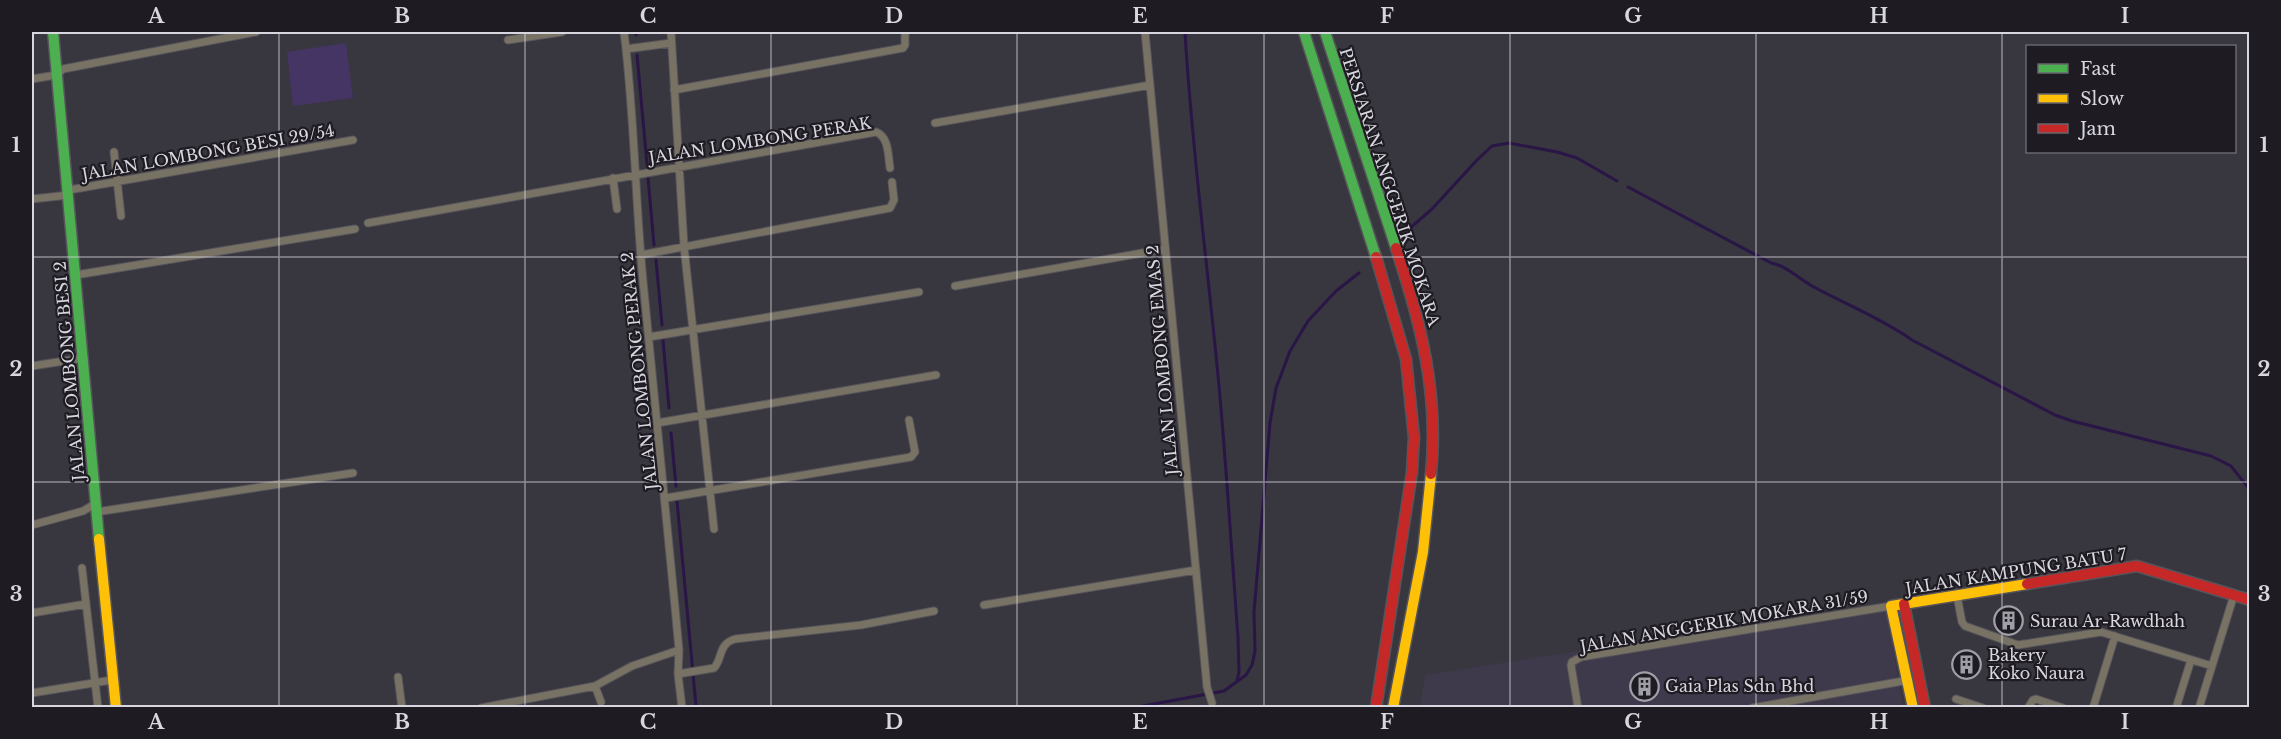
<svg xmlns="http://www.w3.org/2000/svg" width="2281" height="739" viewBox="0 0 2281 739" font-family="'Libre Baskerville',serif">
<rect width="100%" height="100%" fill="#38363e"/>
<!-- built -->
<path fill="#3e394b" d="M1885,603L1903,707L1420,708L1425,675Z"/>
<!-- green -->
<path fill="#453565" d="M346,43L353,98L293,106L287,52Z"/>
<g fill="none" stroke-linecap="round" stroke-linejoin="round">
<!-- stream -->
<path stroke="#291646" stroke-width="3" d="M635,32L636,35
M1185,32C1192,154 1209,275 1220,397C1227,477 1232,557 1238,637L1239,672L1237,681
M637,55L647,164
M648,178L654,245
M1628,187L1771,263C1787,266 1798,278 1812,286C1845,304 1881,318 1912,340L2055,415L2072,421L2211,456L2231,466L2250,490
M1409,229L1432,209L1477,160L1492,146L1509,143L1557,152L1577,158L1617,181
M656,260L662,325
M663,340L669,408
M671,433L676,486
M677,501L696,706
M1132,708L1224,691L1246,675L1252,665L1255,651L1254,612L1270,423L1276,388L1290,351L1308,321L1336,291L1359,273"/>
<defs>
<path id="street" d="M624,32C635,118 635,205 644,291C655,410 668,530 679,650L678,674L682,708
M671,32L684,246L714,529
M1145,32L1207,687L1212,703
M508,40L562,32
M626,49L671,43
M32,79L56,75L63,69L256,32
M674,90L903,48L905,45V32
M935,123L1150,85
M114,152L121,216
M613,178L617,209
M69,190L353,140
M32,199L69,195
M368,223L876,132C889,137 888,155 890,168
M641,255L890,208L894,200L892,182
M76,275L355,229
M955,286L1165,249
M649,337L919,292
M32,366L84,358
M657,423L936,375
M666,498L911,457L915,452L909,420
M96,512L353,473
M32,525L83,511L95,504
M82,568L98,708
M1957,596L1962,622L1965,626L2018,645L2101,632L2212,666
M984,605L1196,570
M32,613L86,604
M678,674L714,668C723,658 718,644 735,639L861,625L934,611
M398,677L402,708
M32,693L112,680
M1956,699L1983,708
M601,702L595,686L632,666L679,650
M481,708L595,686
M1578,708L1571,665L1572,662L1581,657L1891,606
M1752,708L1909,680
M2028,708L2033,700L2036,699L2063,708
M2093,708L2115,636
M2176,708L2191,660
M2199,708L2234,595"/>
<path id="fast" d="M53,32L99,539
M1304,32L1376,257
M1325,32L1396,248"/>
<path id="slow" d="M99,539L116,708
M1393,708L1423,552L1431,474
M1913,708L1891,606L2027,584"/>
<path id="jam" d="M1396,248C1421,324 1439,393 1431,474
M2027,584L2137,566L2250,600
M1904,604L1925,708
M1376,708L1412,472L1414,437L1406,359L1376,257"/>
</defs>
<!-- street casing -->
<use href="#street" stroke="#56545a" stroke-width="9"/>
<!-- fast casing -->
<use href="#fast" stroke="#56545a" stroke-width="13"/>
<!-- slow casing -->
<use href="#slow" stroke="#56545a" stroke-width="13"/>
<!-- jam casing -->
<use href="#jam" stroke="#56545a" stroke-width="13"/>
<!-- street -->
<use href="#street" stroke="#787265" stroke-width="7"/>
<!-- fast -->
<use href="#fast" stroke="#4caf50" stroke-width="10"/>
<!-- slow -->
<use href="#slow" stroke="#ffc107" stroke-width="10"/>
<!-- jam -->
<use href="#jam" stroke="#c62828" stroke-width="10"/>
</g>
<!-- grid -->
<path fill="none" stroke="#d8d6df" stroke-width="1.5" stroke-opacity="0.55" d="M279,32V708M525,32V708M771,32V708M1017,32V708M1264,32V708M1510,32V708M1756,32V708M2002,32V708M32,257H2250M32,482H2250"/>
<!-- icons -->
<defs>
<symbol id="building-ring" viewBox="-11 -11 22 22"><circle r="9.5" fill="#1e1c22" stroke="#a09ea7" stroke-width="1.5"/><path d="M-4-6H4V6H1V3H-1V6H-4ZM-2.5-4.3h1.7v1.8h-1.7ZM.8-4.3h1.7v1.8H.8ZM-2.5-1h1.7V.8h-1.7ZM.8-1h1.7V.8H.8Z" fill="#a09ea7"/></symbol>
</defs>
<g fill-rule="evenodd">
<use href="#building-ring" x="1992" y="604" width="33" height="33"/>
<use href="#building-ring" x="1950" y="648" width="33" height="33"/>
<use href="#building-ring" x="1628" y="670" width="33" height="33"/>
</g>
<g text-anchor="middle" dominant-baseline="central" stroke-width="4.5" stroke-linejoin="round" paint-order="stroke">
<!-- street labels -->
<g font-size="16" fill="#d8d6df" stroke="#1e1c22">
<text transform="translate(760 140) rotate(-9)">JALAN LOMBONG PERAK</text>
<text transform="translate(208 152) rotate(-10)">JALAN LOMBONG BESI 29/54</text>
<text transform="translate(1390 187) rotate(72)">PERSIARAN ANGGERIK MOKARA</text>
<text transform="translate(1162 360) rotate(-95)">JALAN LOMBONG EMAS 2</text>
<text transform="translate(69 371) rotate(-95)">JALAN LOMBONG BESI 2</text>
<text transform="translate(639 371) rotate(-96)">JALAN LOMBONG PERAK 2</text>
<text transform="translate(2016 571) rotate(-9)">JALAN KAMPUNG BATU 7</text>
<text transform="translate(1724 621) rotate(-10)">JALAN ANGGERIK MOKARA 31/59</text>
</g>
<!-- poi labels -->
<g font-size="16" fill="#d8d6df" stroke="#1e1c22" text-anchor="start">
<text x="2030" y="621">Surau Ar-Rawdhah</text>
<text x="1988" y="655">Bakery<tspan x="1988" dy="18">Koko Naura</tspan></text>
<text x="1665" y="686">Gaia Plas Sdn Bhd</text>
</g>
</g>
<!-- border -->
<rect width="2281" height="739" fill="none" stroke="#1e1c22" stroke-width="66"/>
<!-- legend -->
<rect x="2026" y="45" width="210" height="108" fill="#1e1c22" stroke="#68666e" stroke-width="1.5"/>
<rect x="2038" y="64" width="30" height="9" fill="#4caf50" stroke="#68666e" stroke-width="1.5"/>
<text x="2080" y="75" font-size="18" fill="#d8d6df">Fast</text>
<rect x="2038" y="94" width="30" height="9" fill="#ffc107" stroke="#68666e" stroke-width="1.5"/>
<text x="2080" y="105" font-size="18" fill="#d8d6df">Slow</text>
<rect x="2038" y="124" width="30" height="9" fill="#c62828" stroke="#68666e" stroke-width="1.5"/>
<text x="2080" y="135" font-size="18" fill="#d8d6df">Jam</text>
<rect x="33" y="33" width="2215" height="673" fill="none" stroke="#d8d6df" stroke-width="2"/>
<g font-size="20" text-anchor="middle" font-weight="bold" fill="#d8d6df">
<text x="156" y="23">A</text>
<text x="402" y="23">B</text>
<text x="648" y="23">C</text>
<text x="894" y="23">D</text>
<text x="1140" y="23">E</text>
<text x="1387" y="23">F</text>
<text x="1633" y="23">G</text>
<text x="1879" y="23">H</text>
<text x="2125" y="23">I</text>
<text x="16" y="152">1</text>
<text x="2264" y="152">1</text>
<text x="16" y="376">2</text>
<text x="2264" y="376">2</text>
<text x="16" y="601">3</text>
<text x="2264" y="601">3</text>
<text x="156" y="729">A</text>
<text x="402" y="729">B</text>
<text x="648" y="729">C</text>
<text x="894" y="729">D</text>
<text x="1140" y="729">E</text>
<text x="1387" y="729">F</text>
<text x="1633" y="729">G</text>
<text x="1879" y="729">H</text>
<text x="2125" y="729">I</text>
</g>
</svg>
